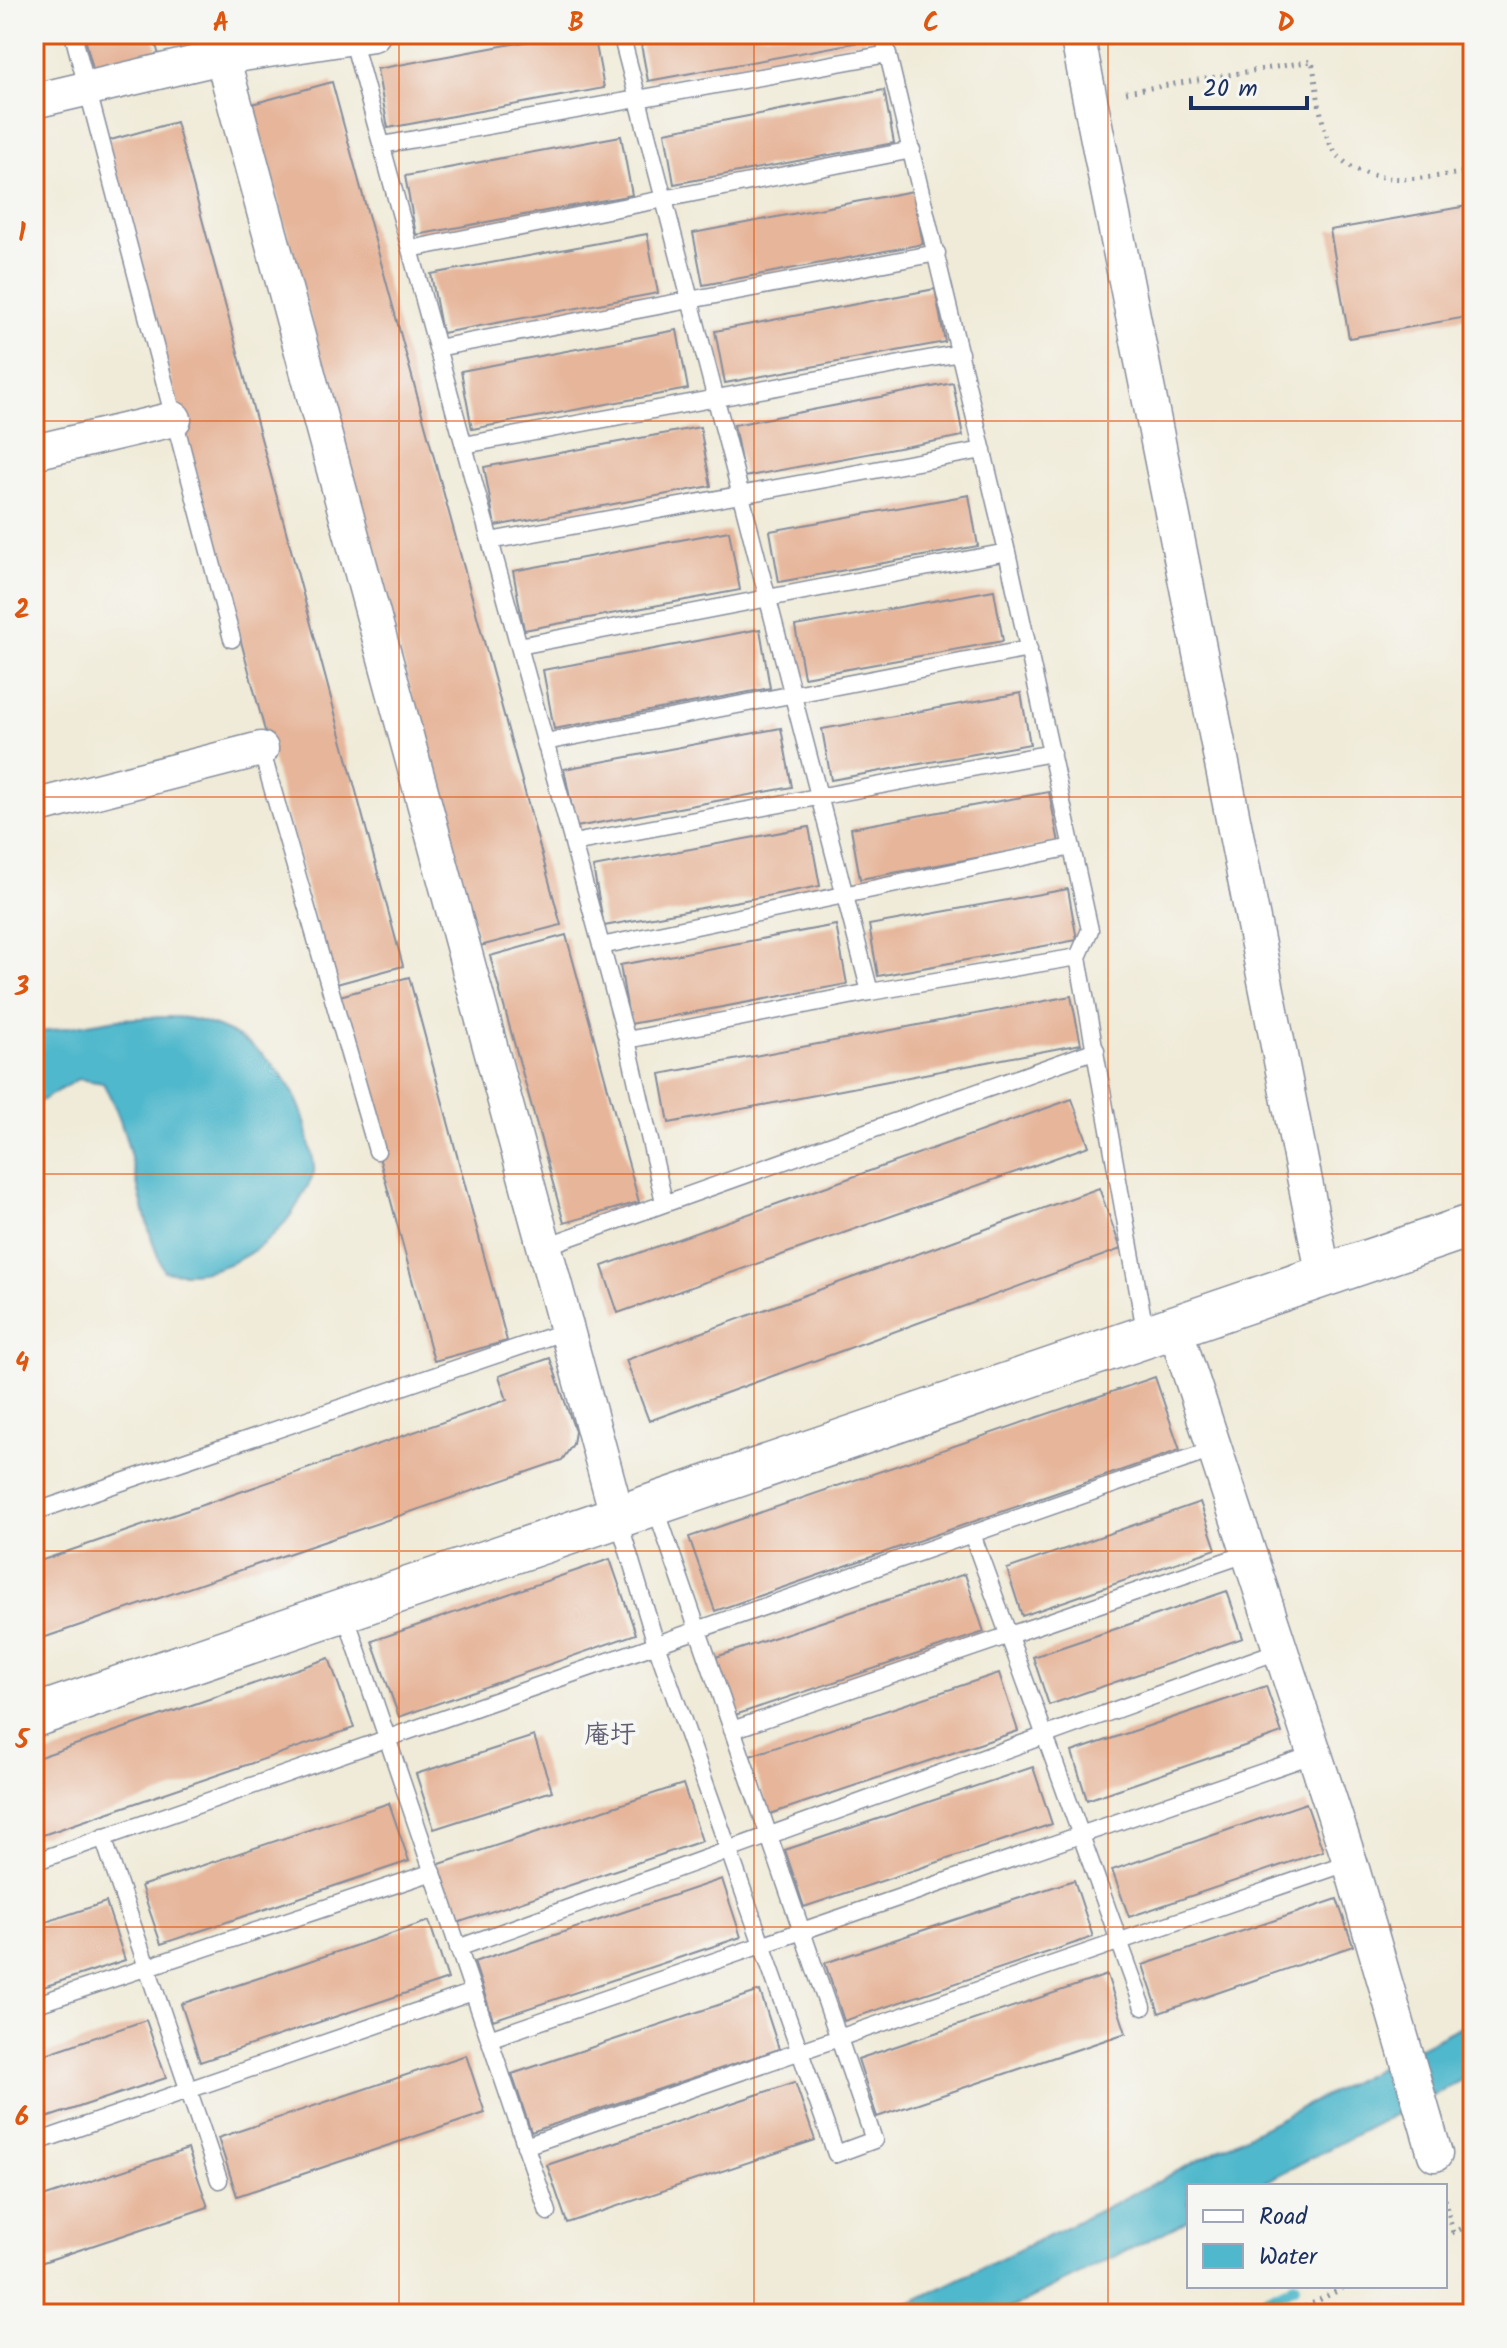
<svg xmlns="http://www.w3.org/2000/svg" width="1507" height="2348" viewBox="0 0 1507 2348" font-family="Kalam,'LXGW WenKai TC',sans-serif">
<rect width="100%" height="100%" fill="#f6f6f2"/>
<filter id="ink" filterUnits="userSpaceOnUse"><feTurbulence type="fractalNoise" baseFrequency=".0125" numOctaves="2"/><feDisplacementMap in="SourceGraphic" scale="16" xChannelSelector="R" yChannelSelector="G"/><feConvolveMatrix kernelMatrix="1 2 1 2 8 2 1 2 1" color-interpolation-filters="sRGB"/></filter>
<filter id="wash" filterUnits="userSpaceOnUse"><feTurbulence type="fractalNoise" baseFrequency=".006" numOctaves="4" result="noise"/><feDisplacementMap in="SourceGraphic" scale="32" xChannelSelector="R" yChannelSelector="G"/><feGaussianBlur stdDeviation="1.8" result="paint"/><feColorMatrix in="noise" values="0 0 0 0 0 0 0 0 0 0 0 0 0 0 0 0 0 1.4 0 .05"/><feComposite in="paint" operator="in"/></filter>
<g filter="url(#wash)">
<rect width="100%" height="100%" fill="#f0ebd8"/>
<!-- water -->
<path fill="#4fb8cc" stroke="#357495" stroke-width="2" d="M117,1019C142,1019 172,1014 196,1020C256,1035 301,1081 309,1142C311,1151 315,1163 314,1172C313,1179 306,1188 303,1194C280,1244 220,1282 164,1271C136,1210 136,1140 103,1083L78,1079L34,1105V1033Z
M1473,2020V2074L1257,2186H1189V2220L999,2314H887L1111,2205Z"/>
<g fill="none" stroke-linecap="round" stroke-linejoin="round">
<!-- stream -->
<path stroke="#4fb8cc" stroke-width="12" d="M1238,2314L1294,2286"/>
</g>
<g id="blocks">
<!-- building -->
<path fill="#e6b59a" d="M84,34H153L160,59L95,77Z
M566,34H594L604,88L388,128L377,69Z
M639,34H864L865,41L648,81Z
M332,82L561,925L480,946L252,104Z
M884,90L894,143L674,184L665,132Z
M176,122L403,966L333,985L107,141Z
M621,136L632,195L416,235L405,176Z
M913,191L923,244L703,285L693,233Z
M1473,205V316L1349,338L1330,230Z
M647,234L658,293L442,333L431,274Z
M935,289L945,342L725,383L715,331Z
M677,330L688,389L472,429L461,371Z
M953,383L963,436L744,477L734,425Z
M700,427L711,486L495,526L484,467Z
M969,495L978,546L779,582L770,531Z
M729,531L740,590L524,630L513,571Z
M994,590L1003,641L804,677L795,626Z
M760,629L770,688L554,729L543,670Z
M1021,693L1030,744L831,780L822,729Z
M781,728L792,787L576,827L564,769Z
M1049,792L1059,843L860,879L851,828Z
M809,827L820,886L604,926L593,867Z
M1068,889L1077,940L878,976L869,925Z
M836,925L847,984L630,1024L620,965Z
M566,935L639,1202L564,1223L490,956Z
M409,977L507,1341L434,1361L336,997Z
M1071,996L1081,1044L669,1123L660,1074Z
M1072,1099L1089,1146L618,1313L602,1266Z
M1099,1188L1121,1249L649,1421L626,1360Z
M550,1358L575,1431L573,1444L562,1460L34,1641V1563L507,1400L499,1376Z
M1155,1377L1180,1450L715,1611L689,1537Z
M1200,1502L1216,1549L1022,1616L1007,1569Z
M610,1559L636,1634L399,1717L372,1641Z
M965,1574L984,1632L735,1715L716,1657Z
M1227,1591L1243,1638L1049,1705L1033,1657Z
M329,1658L354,1728L34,1838V1759Z
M999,1673L1018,1731L770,1814L750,1756Z
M1266,1686L1282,1733L1087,1800L1072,1752Z
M534,1736L552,1791L434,1829L416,1774Z
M1033,1767L1052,1824L804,1907L785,1850Z
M683,1784L702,1841L454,1924L434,1866Z
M389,1803L409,1861L161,1944L141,1886Z
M1306,1803L1323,1851L1129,1917L1112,1870Z
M722,1879L741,1937L493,2020L474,1962Z
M1074,1880L1093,1937L844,2021L825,1963Z
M1337,1899L1353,1946L1159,2013L1143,1965Z
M106,1902L125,1960L34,1990V1926Z
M429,1921L448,1979L200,2062L181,2004Z
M1107,1975L1126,2033L877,2117L858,2059Z
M760,1991L779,2049L531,2132L512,2074Z
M146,2020L166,2078L34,2122V2058Z
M466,2055L485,2113L237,2196L218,2138Z
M795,2082L815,2140L567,2223L547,2165Z
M188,2149L208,2207L34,2265V2200Z"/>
</g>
</g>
<g filter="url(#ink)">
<use href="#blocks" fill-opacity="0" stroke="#868d9b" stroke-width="2"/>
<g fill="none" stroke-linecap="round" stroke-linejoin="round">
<defs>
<path id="service" d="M73,34L232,639
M351,34L627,1040L664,1202
M621,34L870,992
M883,34L1007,552L1090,930L1078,957
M382,145L888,54
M410,249L912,150
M437,348L937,253
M464,445L960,353
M490,541L983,450
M519,646L1007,552
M545,742L1029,649
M261,749L377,1151
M573,843L1052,753
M601,946L1072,847
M627,1040L870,992L1078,957L1146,1336
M543,1247L1096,1050
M34,1512L566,1331
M618,1518L656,1644L836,2154L874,2140L655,1506
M972,1534L1143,2007
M344,1611L548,2212
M732,1730L1249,1553
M103,1837L219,2180
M34,1862L1215,1449
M458,1948L1281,1650
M34,2005L433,1872
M489,2039L1315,1754
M34,2143L473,1992
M525,2146L1350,1862"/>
<path id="minor" d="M216,34L617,1515
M1077,34L1324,1277
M34,101L222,57L373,34
M34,452L174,419
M34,807L261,749
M1175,1328L1350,1862L1435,2154"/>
<path id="tertiary" d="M34,1716L1473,1225"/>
</defs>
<!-- service casing -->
<use href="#service" stroke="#868d9b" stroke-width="19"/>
<!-- minor casing -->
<use href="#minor" stroke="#868d9b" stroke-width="37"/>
<!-- tertiary casing -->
<use href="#tertiary" stroke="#868d9b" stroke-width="45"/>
<!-- path -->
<path stroke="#868d9b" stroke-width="5" stroke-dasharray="2 6" stroke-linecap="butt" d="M1126,92L1312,61C1317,85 1319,116 1328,139C1350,194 1430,178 1473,171
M1445,2199L1453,2233
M1445,2237L1473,2223
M1291,2314L1347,2286"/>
<!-- service -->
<use href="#service" stroke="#fff" stroke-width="16"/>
<!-- minor -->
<use href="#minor" stroke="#fff" stroke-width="34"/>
<!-- tertiary -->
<use href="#tertiary" stroke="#fff" stroke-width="42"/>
</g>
</g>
<!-- grid -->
<path fill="none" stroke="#de5710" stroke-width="2" stroke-opacity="0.55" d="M399,34V2314M754,34V2314M1108,34V2314M34,421H1473M34,797H1473M34,1174H1473M34,1551H1473M34,1927H1473"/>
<g text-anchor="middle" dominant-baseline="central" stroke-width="8" stroke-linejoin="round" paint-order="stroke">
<!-- quarter labels -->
<g font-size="26" fill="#625e73" stroke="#f6f6f2">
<text x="610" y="1736">庵圩</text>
</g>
</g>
<!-- margin -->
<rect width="1507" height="2348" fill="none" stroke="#f6f6f2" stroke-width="88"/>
<!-- legend -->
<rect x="1187" y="2184" width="260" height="104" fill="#f6f6f2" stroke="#9ea6b7" stroke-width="2"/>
<rect x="1203" y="2210" width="40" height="12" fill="#ffffff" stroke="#9ea6b7" stroke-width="2"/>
<text x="1259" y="2224" font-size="24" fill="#1b2f5e">Road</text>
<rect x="1203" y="2244" width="40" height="24" fill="#4fb8cc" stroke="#9ea6b7" stroke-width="2"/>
<text x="1259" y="2264" font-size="24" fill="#1b2f5e">Water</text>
<!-- scale -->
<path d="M1191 96v12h116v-12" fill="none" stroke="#1b2f5e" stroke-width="4"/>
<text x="1203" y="96" font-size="24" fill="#1b2f5e" stroke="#f6f6f2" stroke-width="6" paint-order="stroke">20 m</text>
<rect x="44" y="44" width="1419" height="2260" fill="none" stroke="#de5710" stroke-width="3"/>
<g font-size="26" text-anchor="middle" font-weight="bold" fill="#de5710">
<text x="221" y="31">A</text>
<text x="576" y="31">B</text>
<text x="931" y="31">C</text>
<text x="1286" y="31">D</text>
<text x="22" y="241">1</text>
<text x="22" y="618">2</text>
<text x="22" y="995">3</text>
<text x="22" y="1371">4</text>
<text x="22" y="1748">5</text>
<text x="22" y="2125">6</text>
</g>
</svg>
